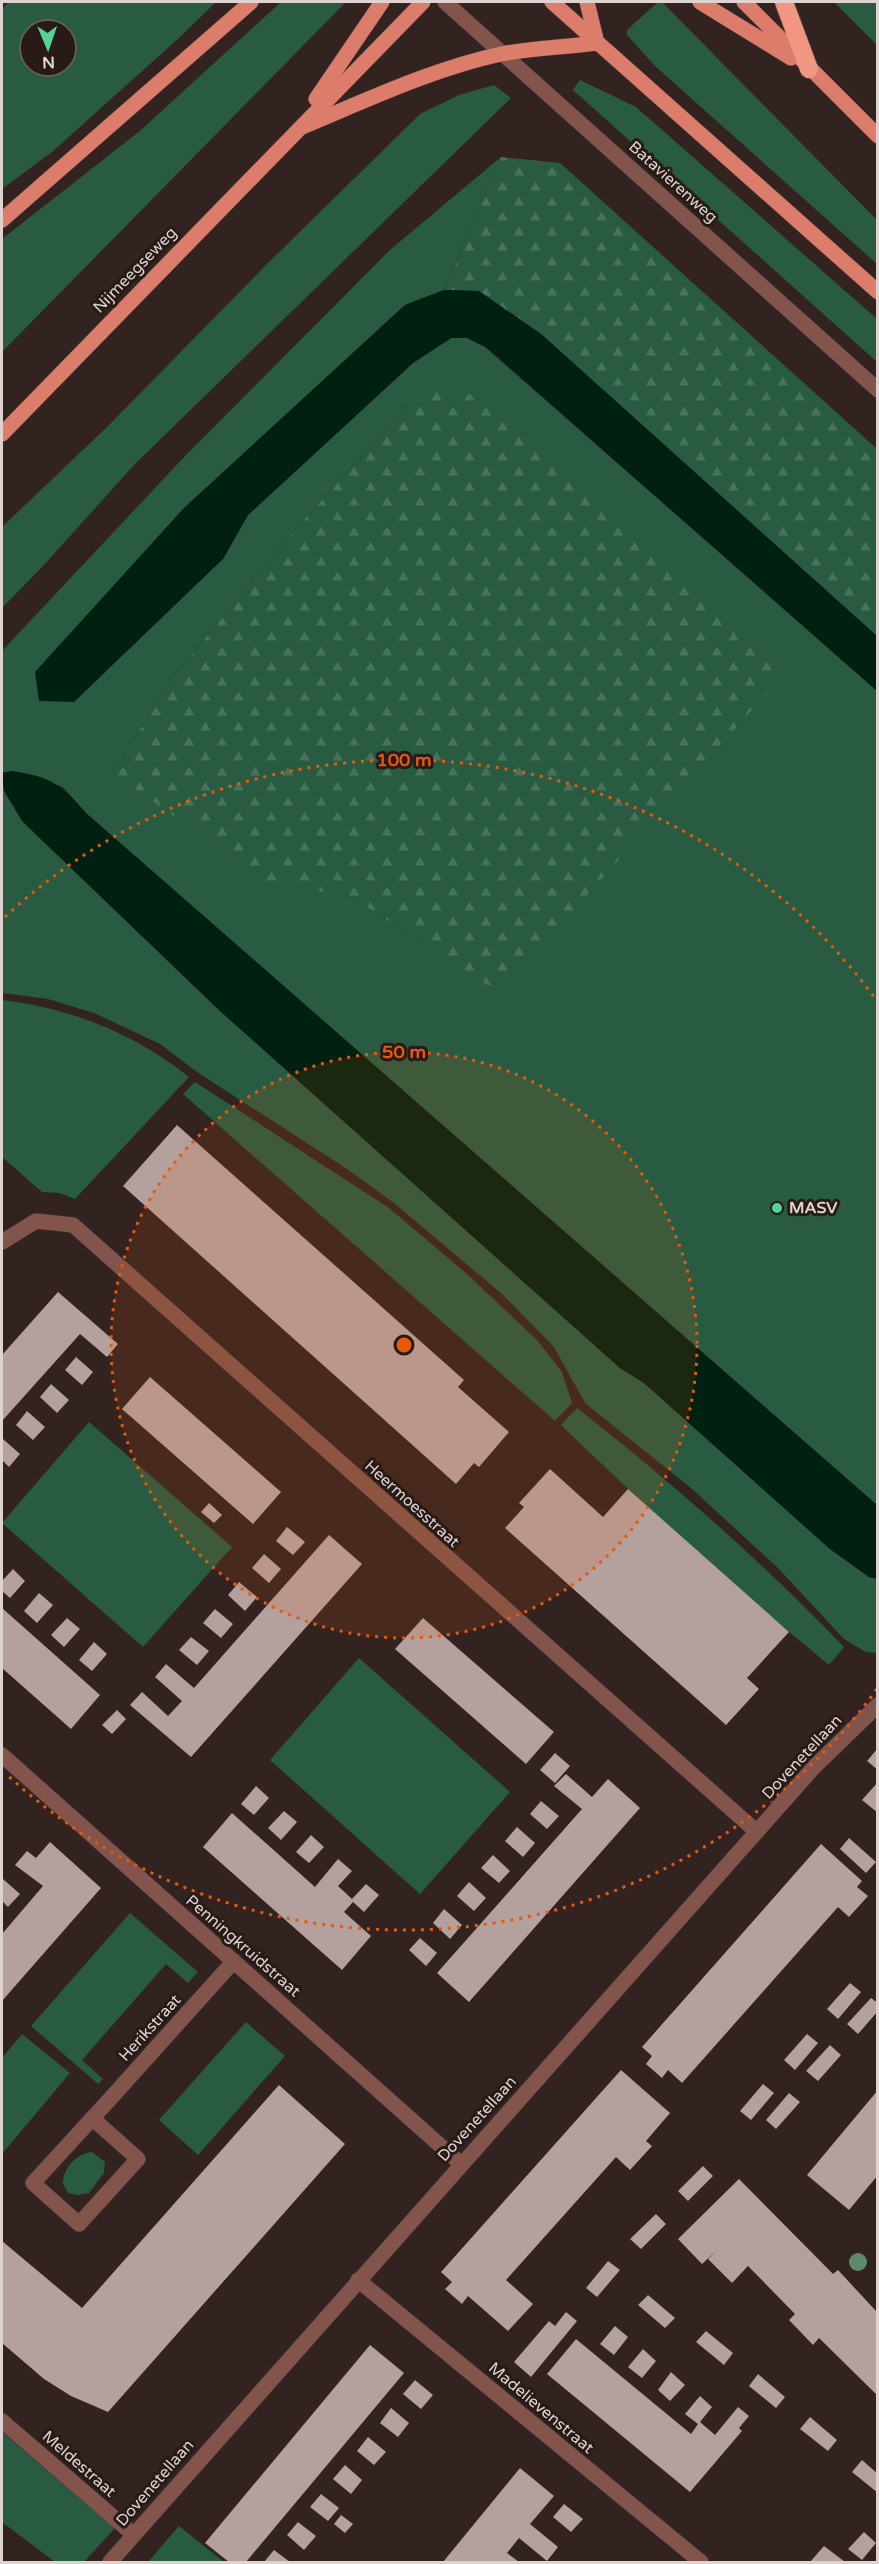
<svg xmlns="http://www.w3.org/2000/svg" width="879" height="2564" viewBox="0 0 879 2564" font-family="'Varela Round',sans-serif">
<defs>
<pattern id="forest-firs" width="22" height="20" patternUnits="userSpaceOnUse" patternTransform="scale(1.5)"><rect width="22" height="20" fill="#285b41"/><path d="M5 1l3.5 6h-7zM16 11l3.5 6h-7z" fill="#47725b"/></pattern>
</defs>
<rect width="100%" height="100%" fill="#322320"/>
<!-- green -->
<path fill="#285b41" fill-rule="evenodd" d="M9,2H216L180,37L52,152L2,189V9ZM30,30H66V66H30Z
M281,2H346L2,352V239L141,130Z
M658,2H662L877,220V264L655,66L627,35V30Z
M834,2H877V45Z
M580,80L636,107L877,319V362L573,90Z
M494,85L511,98L134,465L43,566L2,608V527L107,427L268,263L420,114L459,95Z
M501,157L444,290L405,305L183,509L223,559L248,515L413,363L451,338H467L485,347L877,691V1505L87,814L63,787L12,771L2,773V651L186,455L391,249ZM409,404L501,993L348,895L113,773L172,678L300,524Z
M2,784L22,821L219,1010L620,1368L644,1383L830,1549L869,1577L877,1579V1653L866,1652L844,1639L779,1569L691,1488L585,1403L554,1347L502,1294L394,1203L347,1169L197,1072L160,1044L94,1013L48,999L2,993Z
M2,1000C71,1008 135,1034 189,1077L75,1199L59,1193L42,1192L2,1157Z
M195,1082L389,1208L468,1275L537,1340L562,1372L572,1403L555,1421L183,1094Z
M577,1408C672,1482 761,1561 844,1647L829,1665C736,1589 647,1508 561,1425Z
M89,1422L232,1547L143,1647L2,1523Z
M359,1658L510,1792L420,1894L270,1760Z
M130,1913L198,1972L188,1983L166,1964L82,2060L103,2079L98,2084L31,2026Z
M246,2022L285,2056L198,2155L159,2120Z
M22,2034L70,2073L2,2154V2058Z
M92,2152L105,2162L104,2173L89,2193L78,2195L68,2193L63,2184C63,2168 76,2154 92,2152Z
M2,2432L115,2528L84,2562H55L2,2522Z
M179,2526L224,2562H148Z"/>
<!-- forest -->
<path fill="url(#forest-firs)" d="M501,157L560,163L877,449V636L541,334L477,291L444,290Z
M436,387L493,400L611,507L785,673L500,993L348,895L273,886L113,773L172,678L300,524L409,404Z"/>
<!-- water -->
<path fill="#002011" d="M444,290L479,291L541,334L877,636V691L486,347L467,338H451L413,363L248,515L223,559L74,702L39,701L35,672L183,509L405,305Z
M12,771C52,777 60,784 87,814L877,1505V1579L869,1577L830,1549L644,1383L620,1368L219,1010L22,821L4,791L2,773Z"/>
<!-- building -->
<path fill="#b4a09c" d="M177,1125L464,1380L458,1387L509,1432L479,1467L474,1463L456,1484L123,1186Z
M58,1292L118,1344L107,1357L80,1334L2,1421V1355Z
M76,1357L93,1372L82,1385L65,1370Z
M150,1377L281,1492L253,1524L122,1409Z
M51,1384L69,1400L57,1413L40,1397Z
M27,1411L45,1427L33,1440L16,1425Z
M3,1439L20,1454L9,1467L2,1460Z
M550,1469L603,1517L628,1489L789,1632L747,1678L759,1689L726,1725L505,1528L524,1507L519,1503Z
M209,1503L222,1515L214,1523L201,1512Z
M287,1527L305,1542L293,1555L276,1541Z
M329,1535L362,1564L191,1757L130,1705L142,1692L168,1716L182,1701L155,1677L166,1664L194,1688Z
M264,1554L281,1569L269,1583L252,1568Z
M13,1569L25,1581L10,1598L2,1591V1581Z
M239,1582L257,1597L245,1611L228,1595Z
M39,1593L53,1605L37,1623L24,1611Z
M2,1608L100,1695L71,1729L2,1668Z
M215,1609L233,1624L221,1638L203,1623Z
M67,1618L80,1629L64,1647L51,1635Z
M423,1618L554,1732L526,1764L395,1649Z
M191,1637L209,1651L197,1665L179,1650Z
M94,1642L107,1654L92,1671L79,1660Z
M117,1710L126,1719L112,1734L102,1725Z
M878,1748V1770L867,1761Z
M555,1753L570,1766L555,1783L540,1770Z
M566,1774L592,1797L608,1779L640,1808L469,2002L437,1973L582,1809L554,1786Z
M878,1782V1813L862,1800Z
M256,1786L269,1798L254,1815L241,1804Z
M541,1801L559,1816L547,1829L530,1814Z
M284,1811L297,1822L281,1840L268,1828Z
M232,1813L315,1887L338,1859L352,1871L338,1886L352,1899L366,1884L379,1895L364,1912L353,1902L344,1912L371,1936L342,1970L203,1847Z
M517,1827L535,1843L523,1857L505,1841Z
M311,1835L324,1847L309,1863L296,1852Z
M849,1838L876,1862L866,1873L840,1849Z
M50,1842L101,1888L2,2001V1934L43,1886L15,1865L27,1851L36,1858Z
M821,1844L862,1881L857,1887L868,1896L849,1917L838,1907L682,2083L668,2070L662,2078L646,2064L652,2056L642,2047Z
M493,1855L510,1871L499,1883L481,1868Z
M3,1879L20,1894L8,1907L2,1901Z
M469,1882L486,1898L474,1911L457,1896Z
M444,1909L462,1925L450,1939L433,1923Z
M420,1938L437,1953L426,1966L409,1950Z
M850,1983L861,1992L838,2019L827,2009Z
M871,1998L878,2003V2011L858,2034L847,2024Z
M807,2034L818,2043L795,2070L784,2060Z
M830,2045L841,2055L818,2081L806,2071Z
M621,2070L670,2113L646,2141L652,2146L630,2170L616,2157L506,2280L533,2304L508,2331L468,2296L462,2304L445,2289L452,2282L441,2272Z
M763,2084L774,2093L751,2120L740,2111Z
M279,2085L345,2144L108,2412L71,2396L44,2379L2,2343V2241L82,2308Z
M878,2090V2175L849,2210L807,2175Z
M789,2093L800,2102L776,2129L766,2120Z
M703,2166L713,2176L688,2201L678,2191Z
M739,2179L833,2274L838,2270L876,2311L878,2309V2396L819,2338L813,2345L789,2320L795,2314L748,2266L732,2283L708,2259L717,2250L702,2264L678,2239Z
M656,2214L666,2224L641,2249L630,2239Z
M608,2261L620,2270L597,2297L586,2288Z
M648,2295L675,2318L665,2328L638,2305Z
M566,2312L577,2321L531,2377L514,2362L549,2321L555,2326Z
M615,2326L628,2337L614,2355L600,2344Z
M706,2331L733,2353L724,2365L696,2342Z
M576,2339L691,2434L698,2424L685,2414L700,2396L712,2407L700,2422L715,2435L738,2407L749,2416L739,2428L742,2431L690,2492L547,2374Z
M370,2345L404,2373L246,2562H229L205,2543Z
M643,2349L656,2361L642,2378L628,2367Z
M671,2372L685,2385L670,2401L658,2390Z
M758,2374L785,2397L776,2408L749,2386Z
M415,2380L433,2395L421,2409L403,2394Z
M391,2408L409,2423L398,2437L380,2423Z
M810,2417L837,2440L828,2451L800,2429Z
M368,2437L386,2452L374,2465L357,2451Z
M862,2460L878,2474V2493L852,2472Z
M345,2465L362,2480L351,2494L333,2479Z
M520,2468L554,2496L530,2524L558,2547L547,2561L519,2538L507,2553L519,2562H443Z
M321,2494L339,2508L328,2521L310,2507Z
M564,2504L583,2519L571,2532L553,2517Z
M341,2515L353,2524L345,2533L334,2524Z
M298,2522L316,2536L304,2550L287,2535Z
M864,2532L876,2543L862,2560L848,2549Z
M824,2546L845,2562H810Z
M274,2550L290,2562H264Z"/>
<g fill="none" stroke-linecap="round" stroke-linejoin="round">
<defs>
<path id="minor" d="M445,2L878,390
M2,1242L36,1221L73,1225L757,1832
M2,1755L461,2164
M92,2118L138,2159L79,2224L33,2183L110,2099L234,1961
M358,2280L701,2562
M2,2421L134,2535
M110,2562L814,1767L878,1705"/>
<path id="major" d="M552,2L878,292
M587,2L597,43
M700,2L791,58
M744,2L878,136
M316,99L382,2
M302,127C367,100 432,69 501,54C532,48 566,47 597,43
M2,220L251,2
M2,434L423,2"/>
<path id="highway" d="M784,2L809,69"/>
</defs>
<!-- minor casing -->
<use href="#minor" stroke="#4e3f3c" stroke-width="16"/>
<!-- major casing -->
<use href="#major" stroke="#4e3f3c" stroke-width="16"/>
<!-- highway casing -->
<use href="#highway" stroke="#4e3f3c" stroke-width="20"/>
<!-- minor -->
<use href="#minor" stroke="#82544b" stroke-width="15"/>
<!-- major -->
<use href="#major" stroke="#dc7d6b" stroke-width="15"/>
<!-- highway -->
<use href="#highway" stroke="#f29684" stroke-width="18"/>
</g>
<!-- trees -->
<circle fill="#5d896d" cx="858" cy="2262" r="9"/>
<!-- distance rings -->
<circle cx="404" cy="1345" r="293" fill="#e8590c" fill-opacity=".12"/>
<g fill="none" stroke="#e8590c" stroke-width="3" stroke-dasharray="3 6">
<circle cx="404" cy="1345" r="293"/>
<path d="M877 1689A585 585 0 0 1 5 1773M5 917A585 585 0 0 1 877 1001"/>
</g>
<!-- markers -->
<circle fill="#54d396" stroke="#281a17" stroke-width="2" cx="777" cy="1208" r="6"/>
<g text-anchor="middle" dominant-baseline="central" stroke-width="6" stroke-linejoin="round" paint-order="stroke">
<!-- street labels -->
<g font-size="16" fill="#ded3d1" stroke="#281a17">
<text transform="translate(673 182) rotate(42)">Batavierenweg</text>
<text transform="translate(135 270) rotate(-46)">Nijmeegseweg</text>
<text transform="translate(412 1504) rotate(42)">Heermoesstraat</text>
<text transform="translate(802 1757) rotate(-47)">Dovenetellaan</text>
<text transform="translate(243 1946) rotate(41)">Penningkruidstraat</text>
<text transform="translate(150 2028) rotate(-48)">Herikstraat</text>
<text transform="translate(477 2119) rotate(-48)">Dovenetellaan</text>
<text transform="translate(541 2408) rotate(40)">Madelievenstraat</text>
<text transform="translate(79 2464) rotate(41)">Meldestraat</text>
<text transform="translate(155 2483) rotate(-49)">Dovenetellaan</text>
</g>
<!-- poi labels -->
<g font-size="16" font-weight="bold" fill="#ded3d1" stroke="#281a17" text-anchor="start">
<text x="789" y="1208">MASV</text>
</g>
</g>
<circle cx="404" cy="1345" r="9" fill="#e8590c" stroke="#281a17" stroke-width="3"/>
<g font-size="18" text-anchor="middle" font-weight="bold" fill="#e8590c" stroke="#281a17" stroke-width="6" stroke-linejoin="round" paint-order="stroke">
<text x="404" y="766">100 m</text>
<text x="404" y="1058">50 m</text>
</g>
<!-- border -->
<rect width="879" height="2564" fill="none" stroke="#ded3d1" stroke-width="6"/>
<!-- north arrow -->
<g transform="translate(48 48) rotate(178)"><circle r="28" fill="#281a17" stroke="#716461" stroke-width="1.5"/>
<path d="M0-4.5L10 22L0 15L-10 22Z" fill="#54d396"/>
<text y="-9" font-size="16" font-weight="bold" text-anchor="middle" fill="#ded3d1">N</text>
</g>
</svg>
